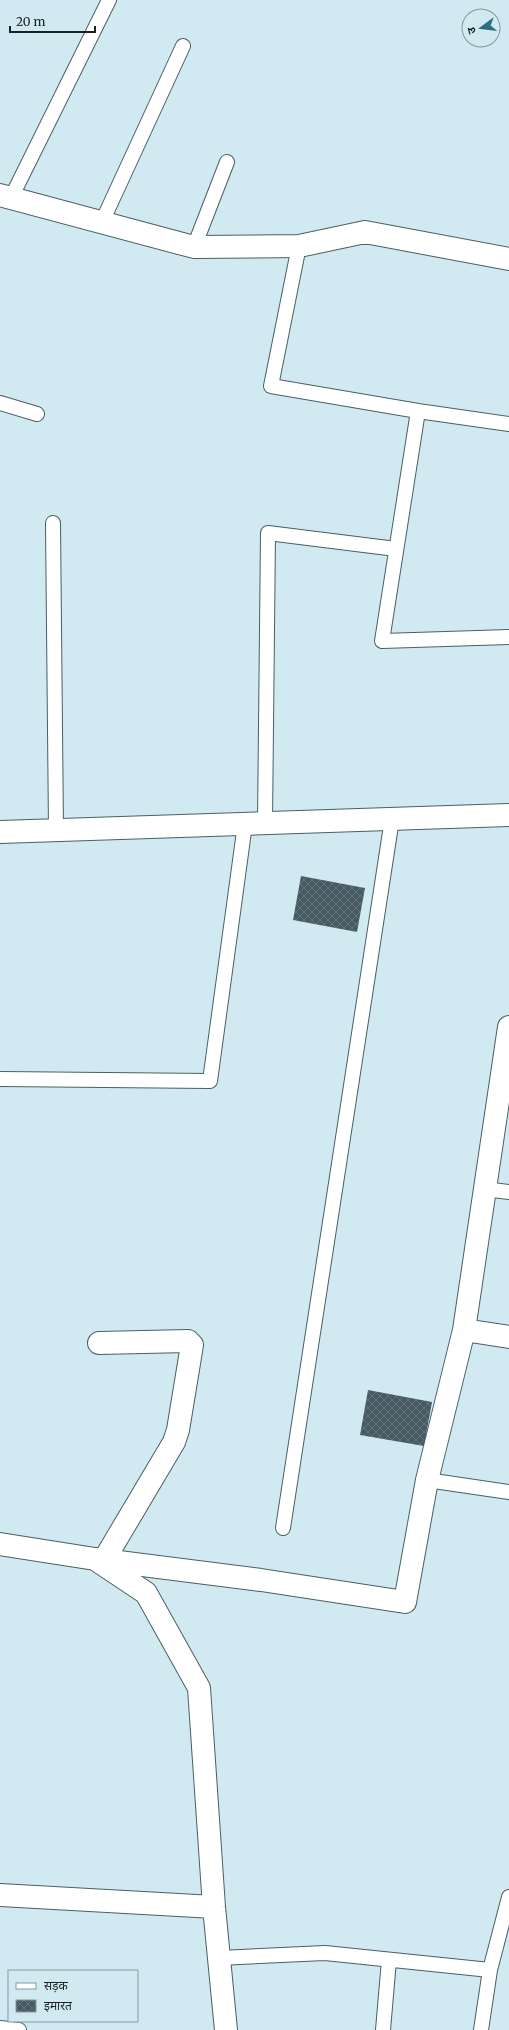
<svg xmlns="http://www.w3.org/2000/svg" width="509" height="2030" viewBox="0 0 509 2030" font-family="Merriweather,'Noto Sans Devanagari',serif">
<defs>
<pattern id="building-cross-hatch" width="8" height="8" patternUnits="userSpaceOnUse"><rect width="8" height="8" fill="#465b61"/><path d="M0 0l8 8M0 8l8-8" fill="none" stroke="#637378"/></pattern>
</defs>
<rect width="100%" height="100%" fill="#d1e9f0"/>
<!-- building -->
<path fill="url(#building-cross-hatch)" d="M301,876L365,888L357,932L293,920Z
M368,1390L432,1402L424,1446L360,1435Z"/>
<g fill="none" stroke-linecap="round" stroke-linejoin="round">
<defs>
<path id="service" d="M11,198L109,0
M102,222L183,46
M299,246L271,386L418,411L509,424
M194,247L227,162
M0,403L37,414
M418,411L382,641L509,637
M53,523L56,830
M265,823L268,533L396,549
M0,1079L210,1081L245,824
M485,1189L509,1192
M427,1480L509,1492
M283,1528L392,819
M219,1958L325,1953L490,1970
M0,2028L19,2030
M383,2030L389,1960
M481,2030L490,1970L509,1897"/>
<path id="minor" d="M0,195L194,247L299,246L365,232L509,259
M0,832L509,815
M464,1330L509,1337
M99,1343L188,1341L192,1345L178,1430L174,1442L104,1560
M0,1544L95,1559L146,1593L199,1688L214,1907L226,2030
M95,1559L261,1580L405,1602L427,1480L464,1330L509,1027
M0,1895L214,1907"/>
</defs>
<!-- service casing -->
<use href="#service" stroke="#4a5f64" stroke-width="16"/>
<!-- minor casing -->
<use href="#minor" stroke="#4a5f64" stroke-width="24"/>
<!-- service -->
<use href="#service" stroke="#fff" stroke-width="14"/>
<!-- minor -->
<use href="#minor" stroke="#fff" stroke-width="22"/>
</g>
<!-- legend -->
<rect x="8" y="1970" width="130" height="52" fill="#d1e9f0" stroke="#87999e"/>
<rect x="16" y="1983" width="20" height="6" fill="#ffffff" stroke="#87999e"/>
<text x="44" y="1990" font-size="12" fill="#182123">सड़क</text>
<rect x="16" y="2000" width="20" height="12" fill="url(#building-cross-hatch)" stroke="#87999e"/>
<text x="44" y="2010" font-size="12" fill="#182123">इमारत</text>
<!-- north arrow -->
<g transform="translate(481 28) rotate(255)"><circle r="19" fill="#d1e9f0" stroke="#87999e"/>
<path d="M0-3L7 15L0 10L-7 15Z" fill="#2b6f80"/>
<text y="-6" font-size="11" font-weight="bold" text-anchor="middle" fill="#182123">उ</text>
</g>
<!-- scale -->
<path d="M10 26v6h85v-6" fill="none" stroke="#182123" stroke-width="2"/>
<text x="16" y="26" font-size="12" fill="#182123" stroke="#d1e9f0" stroke-width="3" paint-order="stroke">20 m</text>
</svg>
